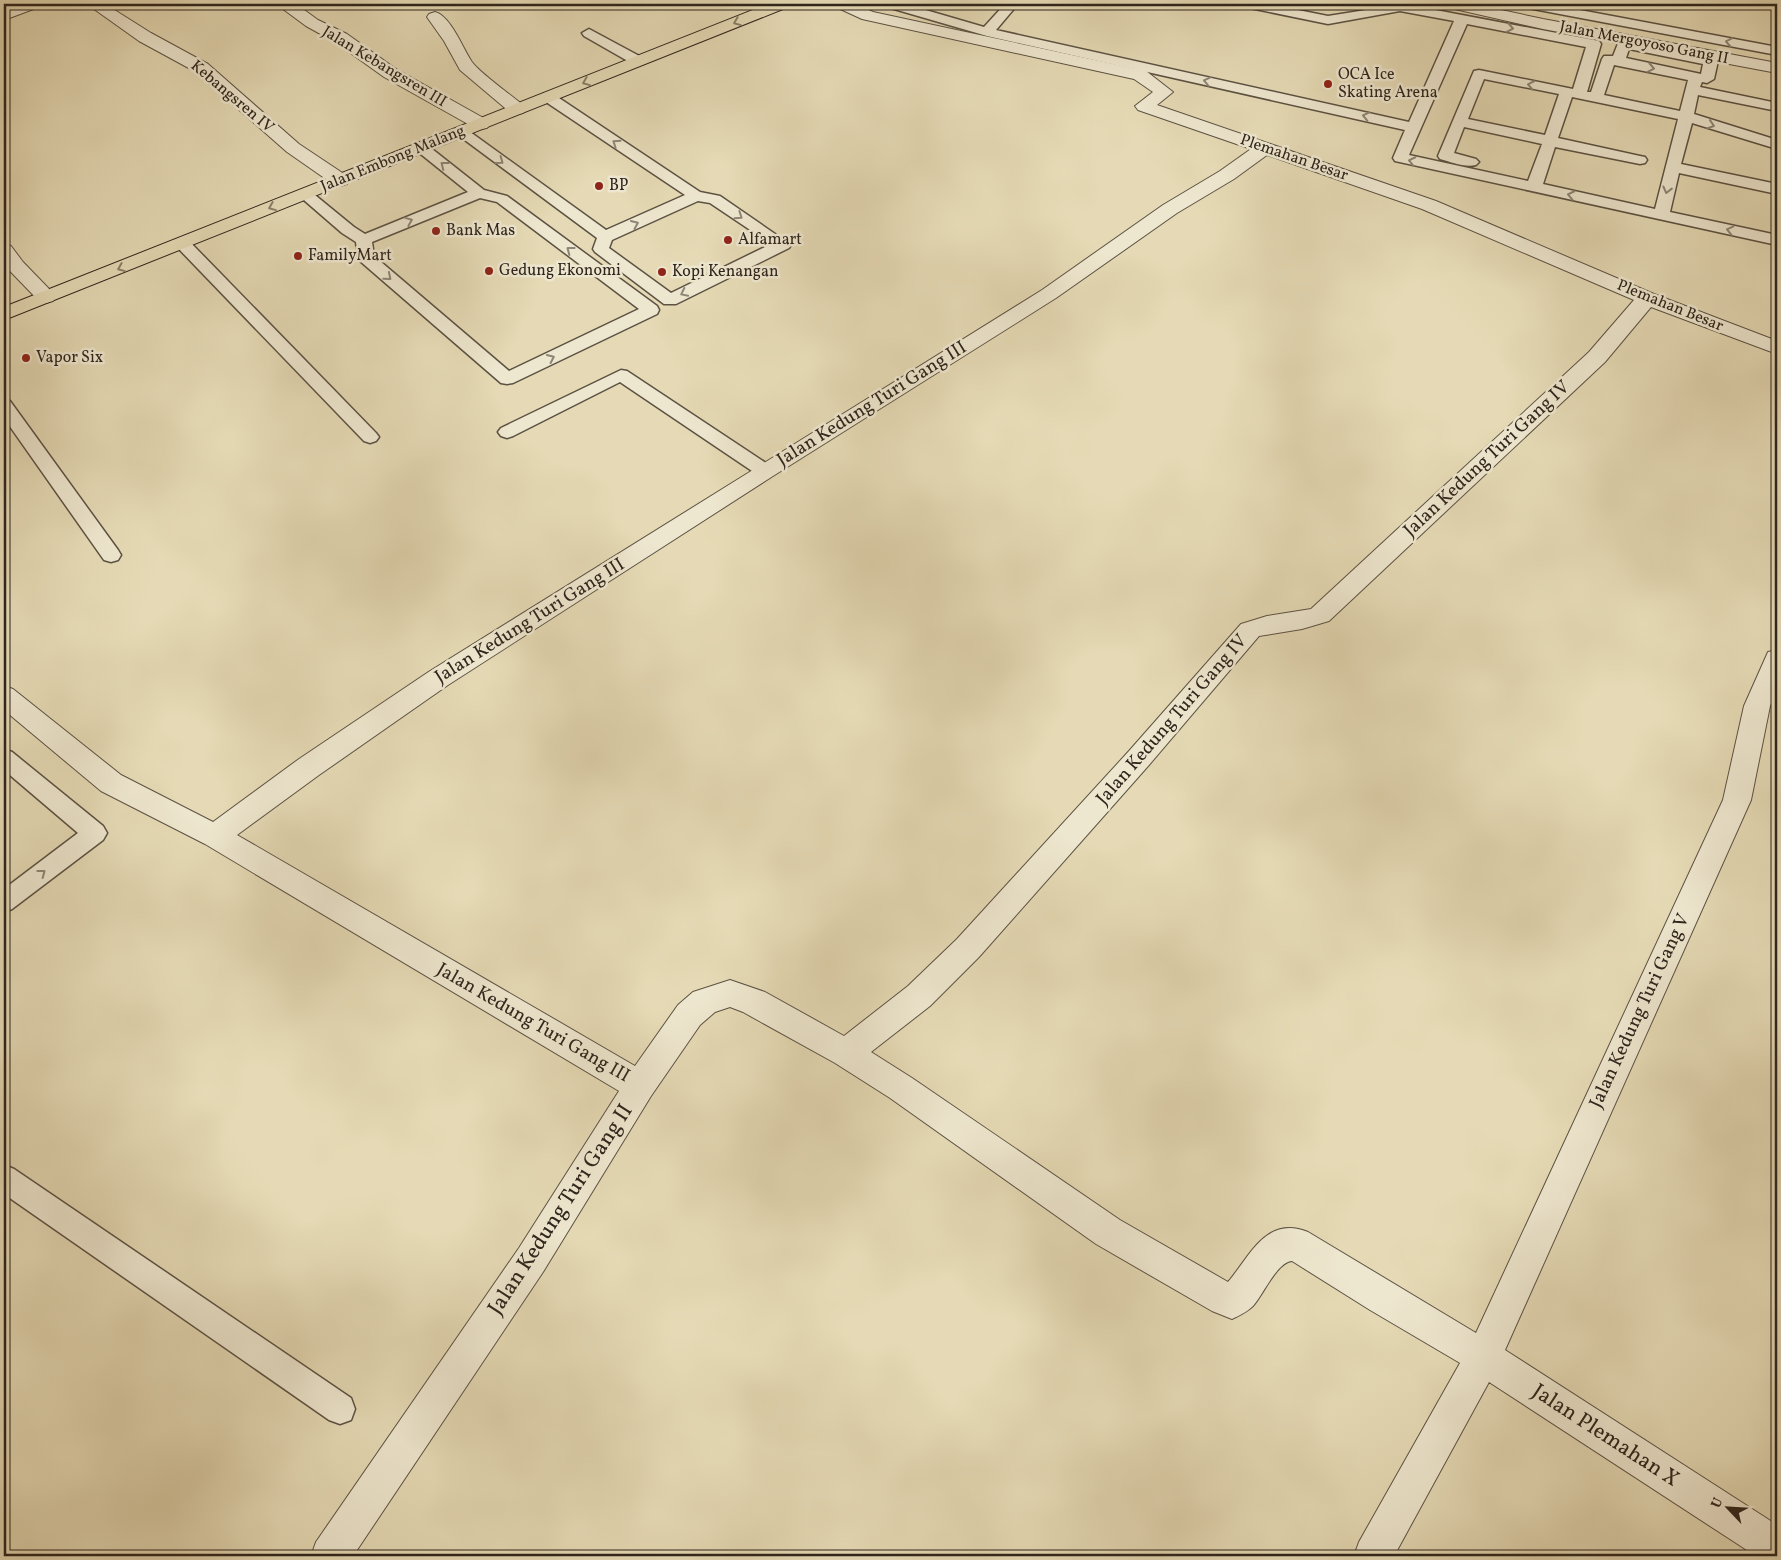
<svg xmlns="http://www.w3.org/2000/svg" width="1781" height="1560" viewBox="0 0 1781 1560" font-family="Vollkorn,serif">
<rect width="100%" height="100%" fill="#e5dab5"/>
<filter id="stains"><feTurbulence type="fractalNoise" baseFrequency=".004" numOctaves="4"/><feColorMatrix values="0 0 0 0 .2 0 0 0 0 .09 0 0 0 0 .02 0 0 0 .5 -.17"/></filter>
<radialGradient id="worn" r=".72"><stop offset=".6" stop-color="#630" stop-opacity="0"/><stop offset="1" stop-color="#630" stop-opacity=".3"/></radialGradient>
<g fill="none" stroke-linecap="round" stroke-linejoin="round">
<defs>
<path id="lane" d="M885,4H905L984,27L1005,4H1018L996,30L1409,122L1454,21L1400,11L1328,24L1250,8L1245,7L1244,4H1268L1328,16L1404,4L1599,41L1601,44L1587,92H1591L1602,59L1604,56H1613L1619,41L1624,40L1716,58L1718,61L1714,79L1707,83L1702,82L1700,87L1777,103V111L1698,95L1694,114L1777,140V149L1692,123L1681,164L1777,184V194L1679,173L1670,212L1777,235V245L1395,161L1393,158L1405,130L987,36L887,7ZM1467,24L1586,47L1573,89L1479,70L1474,71L1438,156L1440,159C1451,162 1465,168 1476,165L1479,162L1476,159L1454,153L1464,127L1542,144L1528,181L1409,155ZM1629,49L1703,64L1701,74L1626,58ZM1614,65L1688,80L1680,111L1604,95ZM1484,79L1559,94L1545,135L1468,119ZM1572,97L1678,119L1655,209L1543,184L1555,147L1640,164L1645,163L1647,160L1645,157L1640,156L1558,138Z
M1521,4H1548L1777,47V55L1528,8Z
M589,29L643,58L645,61L643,64H633L584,36L582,33Z
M548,93L553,94L700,192L720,196L791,245L789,248L676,304H664L595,252L593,249L597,238L454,132L456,129H466L606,230L685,195L543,100L541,97L543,94ZM698,201L710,203L771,244L671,293L609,248L612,240Z
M422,144L427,145L484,190L507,196L657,306L659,310L657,314L513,383L507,384L501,383L360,261L358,258L356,242L342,233L297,194L300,191H310L354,227L365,234L468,192L417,151L415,148L417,145ZM480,198L497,202L639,309L509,371L374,256L372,242Z
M182,238L188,240L376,433L379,437L376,441L370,443L364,441L176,246L174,243L176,240Z
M621,370L627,371L772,467L774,471L772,475L765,477L758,475L620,382L513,436L507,438L501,436L498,432L501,428Z
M4,399L10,401L118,550L121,555L118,560L111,562L104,560L4,418Z
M4,749L12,752L103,826L107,833L103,840L12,909L4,912V889L78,833L4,770Z
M4,1165L14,1169L351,1398L355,1409L351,1420L340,1424L329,1420L4,1194Z"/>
<path id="street" d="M19,4H41L39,7L4,20V10Z
M87,4H105L151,33L208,64L299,144L347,176L349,180L347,184L340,186L333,184L287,152L196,72L139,41Z
M283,4H296L318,20L347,34L396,69L487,120L490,124L487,128L481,129L475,128L384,77L335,42L306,26L283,9L281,6Z
M834,4H855L873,12L1146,71L1173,92L1157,105L1436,201L1654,294L1777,341V354L1651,307L1605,362L1329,621L1302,629L1259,636L1149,765L979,957L930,1006L871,1052L912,1078L1120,1220L1228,1282C1250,1256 1266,1215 1308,1232L1476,1333L1723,800L1744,706L1768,652L1777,650V689L1770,706L1751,800L1505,1350L1777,1525V1556H1756L1489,1382L1394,1556H1354L1359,1542L1460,1363L1370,1310L1292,1261C1277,1262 1263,1295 1253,1306C1247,1312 1240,1315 1232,1319L1212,1311L1096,1244L890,1098L835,1063L743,1012L730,1007L715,1012L700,1025L651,1096L543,1272L353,1556H311L316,1542L519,1248L619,1091L205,844L101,791L4,710V686L13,689L121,775L213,822L299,759L430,671L1042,290L1163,205L1220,171L1251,149L1138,110L1135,106L1153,92L1134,79L862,19L836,7ZM1267,155L1422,209L1634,300L1589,352L1311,609L1267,616L1241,624L1129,751L957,939L908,986L844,1036L765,992L730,980L693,992L678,1005L635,1066L237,835L319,775L448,685L773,476L1056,298L1177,213L1234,179Z
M1444,4H1473L1543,19L1777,63V73L1543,29L1446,7Z
M435,12C451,16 463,49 472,62C480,73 511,95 523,105L526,109L523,113L517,114L511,113L460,70L444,41L427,17L429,14Z
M4,244L11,246L23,262L53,293L56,297L53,301L46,303L39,301L9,270L4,263Z"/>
<path id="primary" d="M768,4H790L788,7L4,320V307Z"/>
</defs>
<!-- lane casing -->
<use href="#lane" stroke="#5c5243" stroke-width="3"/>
<!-- street casing -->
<use href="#street" stroke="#5c5243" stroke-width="2"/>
<!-- primary casing -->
<use href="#primary" stroke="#2f251d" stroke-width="2"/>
<!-- lane -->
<use href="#lane" fill="#eee7cf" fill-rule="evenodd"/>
<!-- street -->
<use href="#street" fill="#eee7cf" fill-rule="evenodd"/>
<!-- primary -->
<use href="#primary" fill="#e5dab5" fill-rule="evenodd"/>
</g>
<!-- one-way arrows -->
<defs><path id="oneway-chevron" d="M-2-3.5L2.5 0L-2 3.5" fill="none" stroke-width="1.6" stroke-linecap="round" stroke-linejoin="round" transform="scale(1.25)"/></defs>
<g stroke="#8a8069">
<use href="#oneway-chevron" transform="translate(737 22) rotate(158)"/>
<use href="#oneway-chevron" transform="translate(586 82) rotate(158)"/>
<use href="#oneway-chevron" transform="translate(272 207) rotate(158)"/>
<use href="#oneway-chevron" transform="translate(121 268) rotate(158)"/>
</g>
<g stroke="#8e8676">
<use href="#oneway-chevron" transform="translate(1510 28) rotate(11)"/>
<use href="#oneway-chevron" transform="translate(1729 42) rotate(-169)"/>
<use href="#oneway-chevron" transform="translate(1651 68) rotate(11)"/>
<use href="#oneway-chevron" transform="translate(1207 81) rotate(-167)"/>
<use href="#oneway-chevron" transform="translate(1531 85) rotate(-169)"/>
<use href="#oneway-chevron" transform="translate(1366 116) rotate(-167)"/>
<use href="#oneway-chevron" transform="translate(1711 125) rotate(18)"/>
<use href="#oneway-chevron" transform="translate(616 143) rotate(-146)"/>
<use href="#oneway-chevron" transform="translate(500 161) rotate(36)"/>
<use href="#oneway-chevron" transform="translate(1412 161) rotate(-168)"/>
<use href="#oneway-chevron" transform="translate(444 165) rotate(-142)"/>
<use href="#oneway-chevron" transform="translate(1667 190) rotate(104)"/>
<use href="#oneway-chevron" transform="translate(1571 195) rotate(-168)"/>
<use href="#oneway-chevron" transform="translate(739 216) rotate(34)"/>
<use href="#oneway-chevron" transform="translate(409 221) rotate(-22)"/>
<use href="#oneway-chevron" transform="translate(635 224) rotate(-24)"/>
<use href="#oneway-chevron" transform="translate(1730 230) rotate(-167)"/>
<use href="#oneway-chevron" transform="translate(570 250) rotate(-143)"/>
<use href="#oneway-chevron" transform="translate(388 277) rotate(40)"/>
<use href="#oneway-chevron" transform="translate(684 293) rotate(154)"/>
<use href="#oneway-chevron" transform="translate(551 358) rotate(-25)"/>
<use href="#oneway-chevron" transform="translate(42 873) rotate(-37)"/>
</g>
<!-- markers -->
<g fill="#8f2418" stroke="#eee7cf" stroke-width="2">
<circle cx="1328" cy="84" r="5"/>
<circle cx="599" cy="186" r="5"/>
<circle cx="436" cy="231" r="5"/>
<circle cx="728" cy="240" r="5"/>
<circle cx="298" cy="256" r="5"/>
<circle cx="489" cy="271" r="5"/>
<circle cx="662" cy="272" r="5"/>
<circle cx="26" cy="358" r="5"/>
</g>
<g text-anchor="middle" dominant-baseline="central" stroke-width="5" stroke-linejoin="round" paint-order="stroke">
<!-- far-street labels -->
<g font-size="16" fill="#2f251d" stroke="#eee7cf">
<text transform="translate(1644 43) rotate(11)">Jalan Mergoyoso Gang II</text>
<text transform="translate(384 67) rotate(31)">Jalan Kebangsren III</text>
<text transform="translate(232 97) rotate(40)">Kebangsren IV</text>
<text transform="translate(1294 158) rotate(19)">Plemahan Besar</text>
<text transform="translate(393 159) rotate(-22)">Jalan Embong Malang</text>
<text transform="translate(1670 306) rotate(22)">Plemahan Besar</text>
</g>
<!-- far-poi labels -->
<g font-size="16" fill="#2f251d" stroke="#eee7cf" text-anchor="start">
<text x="1338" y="75">OCA Ice<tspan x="1338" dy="18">Skating Arena</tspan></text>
<text x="609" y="186">BP</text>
<text x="446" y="231">Bank Mas</text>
<text x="738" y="240">Alfamart</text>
<text x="308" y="256">FamilyMart</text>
<text x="499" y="271">Gedung Ekonomi</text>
<text x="672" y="272">Kopi Kenangan</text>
<text x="36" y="358">Vapor Six</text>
</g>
<!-- street labels -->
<g font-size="19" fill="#2f251d" stroke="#eee7cf">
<text transform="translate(872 404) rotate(-32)">Jalan Kedung Turi Gang III</text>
<text transform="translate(1487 459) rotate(-43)">Jalan Kedung Turi Gang IV</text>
<text transform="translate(530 621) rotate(-32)">Jalan Kedung Turi Gang III</text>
<text transform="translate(1172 720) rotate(-49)">Jalan Kedung Turi Gang IV</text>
<text transform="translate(1640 1011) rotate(-65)">Jalan Kedung Turi Gang V</text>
<text transform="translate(533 1023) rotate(30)">Jalan Kedung Turi Gang III</text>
</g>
<!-- near-street labels -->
<g font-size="22" fill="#2f251d" stroke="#eee7cf">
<text transform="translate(561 1210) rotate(-57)">Jalan Kedung Turi Gang II</text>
<text transform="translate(1605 1436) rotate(33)">Jalan Plemahan X</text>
</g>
</g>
<!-- margin -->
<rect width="1781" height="1560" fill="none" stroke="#e5dab5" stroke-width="20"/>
<rect x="5" y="5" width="1771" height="1550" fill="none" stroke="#2f251d" stroke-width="2.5"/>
<rect x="10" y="10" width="1761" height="1540" fill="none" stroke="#2f251d"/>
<!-- north arrow -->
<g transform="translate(1728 1508) rotate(295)" stroke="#eee7cf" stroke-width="4" paint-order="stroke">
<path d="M0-4L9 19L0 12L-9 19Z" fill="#2f251d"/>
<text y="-8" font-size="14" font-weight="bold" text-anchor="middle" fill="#2f251d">U</text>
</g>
<rect width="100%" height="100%" filter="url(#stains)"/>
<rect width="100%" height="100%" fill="url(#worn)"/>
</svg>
